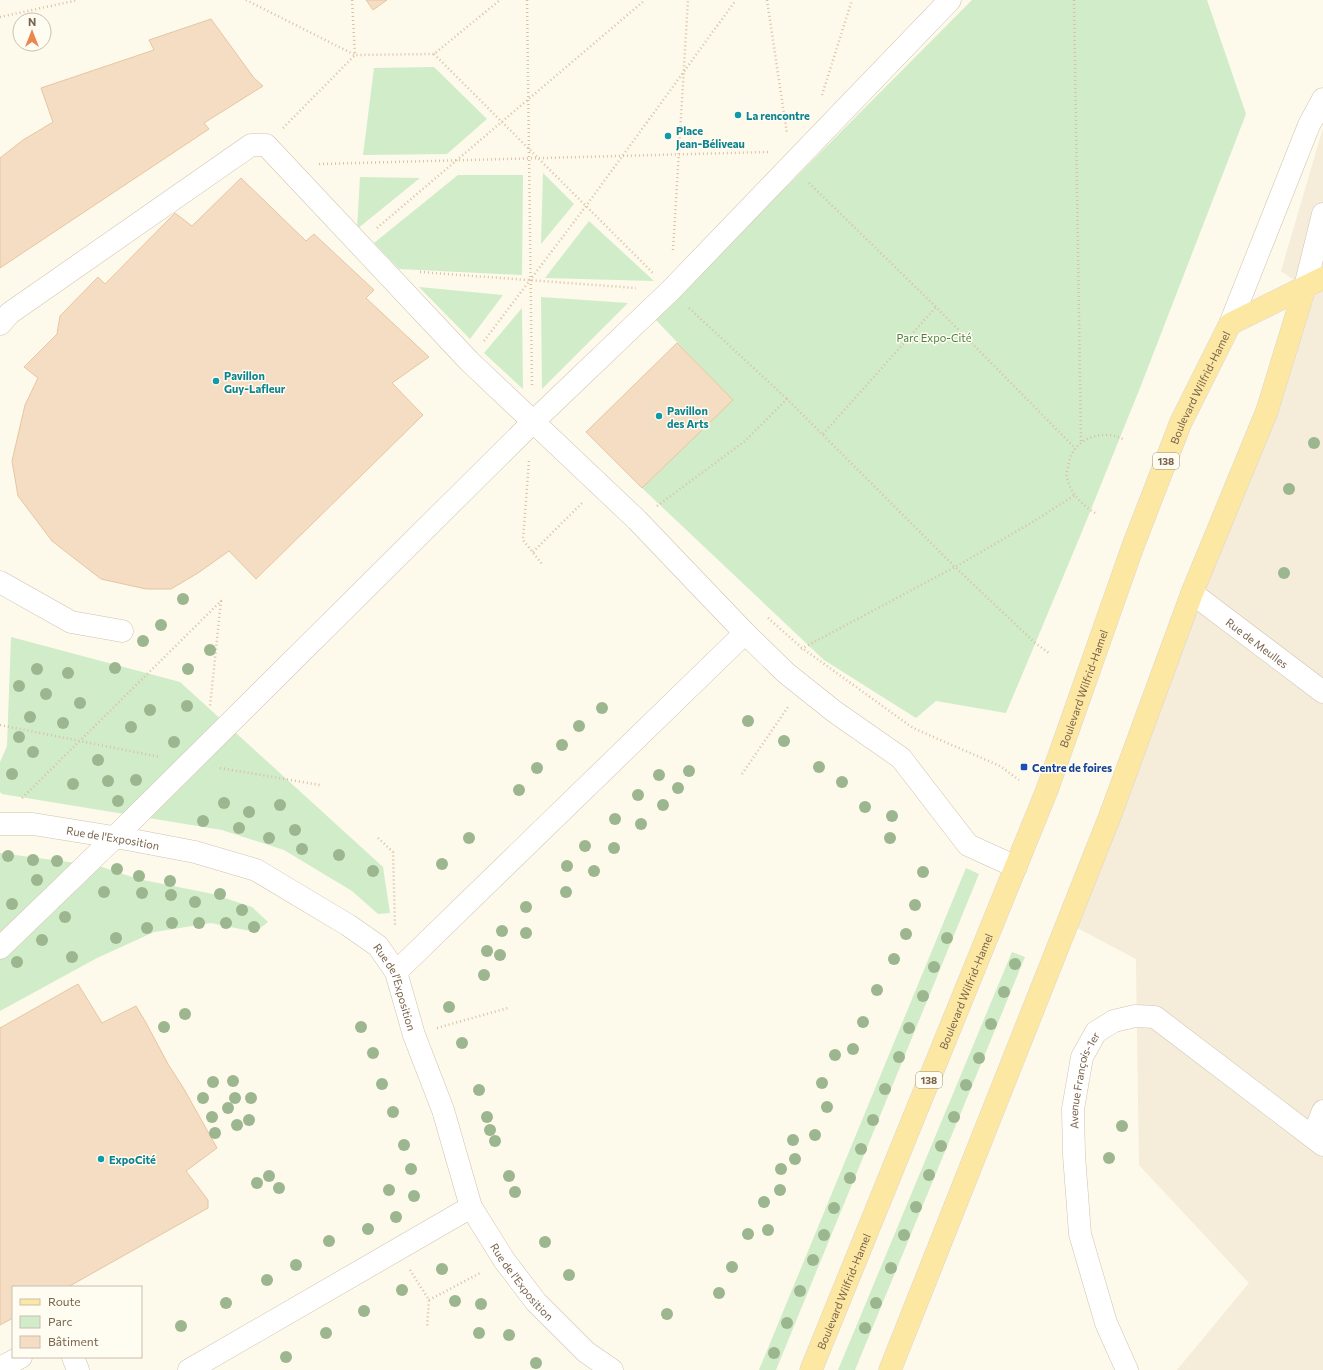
<svg xmlns="http://www.w3.org/2000/svg" width="1323" height="1370" viewBox="0 0 1323 1370" font-family="Commissioner,sans-serif">
<rect width="100%" height="100%" fill="#fdf9eb"/>
<!-- residential -->
<path fill="#f5ecd9" d="M1323,128V1370H1177L1249,1283L1139,1165L1136,959L1068,923L1305,287L1281,271Z"/>
<!-- green -->
<path fill="#d1ecc8" d="M972,0H1207L1246,114L1140,388L1081,534L1006,713L936,701L916,718L824,660L642,488L732,400L655,319Z
M434,67L487,119L447,154L363,155L374,68Z
M543,173L574,204L541,244Z
M458,175H523L522,275L399,269L374,243Z
M360,177L420,178L357,229Z
M589,221L654,281L545,278Z
M419,287L503,295L470,339Z
M541,297L628,303L542,389Z
M522,308L523,389L484,353Z
M11,637L180,682L383,867L390,913L378,914L352,891L284,850L222,830L2,794L0,792V762L7,746Z
M0,853L99,866L138,879L213,894L252,907L268,922L255,932L211,923L154,932L97,958L0,1011Z
M966,868L979,874L776,1370H759Z
M1012,952L1025,957L855,1370H838Z"/>
<!-- building -->
<path fill="#f4ddc2" stroke="#e7c6a1" d="M366,0H387L373,10Z
M211,19L254,78L263,86L204,123L209,129L0,268V158L23,140L53,122L41,88L154,50L149,40Z
M241,178L306,241L314,234L374,290L366,298L429,357L392,383L423,415L256,579L229,551L198,573L171,589H146L101,579L52,541L18,496L12,461L25,405L38,378L24,367L57,334L60,316L98,277L105,284L175,213L192,226Z
M677,343L733,400L642,488L586,432Z
M78,984L102,1023L136,1006L145,1021L168,1064L184,1089L217,1148L186,1171L208,1200V1208L68,1287H13V1318L0,1325V1028Z"/>
<g fill="none" stroke-linecap="round" stroke-linejoin="round">
<defs>
<g id="minor">
<path d="M1305,287L1323,214"/>
<path d="M0,324L10,313L251,145H266L469,361L637,520L745,633L786,673L835,712L901,758L968,845L1016,867"/>
<path d="M1230,324L1309,125L1323,99"/>
<path d="M0,582L71,622L122,631"/>
<path id="s1" d="M1192,593L1323,692"/>
<path id="s2" d="M0,824H33L132,840L195,852L256,870L348,925L378,946L396,972L414,1035L443,1110L471,1207L504,1260L536,1302L586,1352L612,1370"/>
<path d="M0,948L115,837L533,422L671,290L950,0"/>
<path d="M396,972L745,633"/>
<path d="M1313,1136L1323,1111"/>
<path d="M73,1357L78,1370"/>
<path d="M0,1368L21,1357"/>
<path d="M189,1370L471,1207"/>
<path id="s3" d="M1127,1370L1106,1323L1080,1234L1074,1155L1073,1109L1082,1057L1096,1032L1114,1021L1135,1016L1155,1017L1323,1145"/>
</g>
<g id="major">
<path id="s4" d="M811,1370L1047,790L1133,546L1181,422L1230,324L1323,278"/>
<path d="M890,1370L1110,816L1192,593L1267,411L1305,287"/>
</g>
</defs>
<!-- minor casing -->
<use href="#minor" stroke="#d1c2af" stroke-width="23"/>
<!-- major casing -->
<use href="#major" stroke="#dcd6d0" stroke-width="23"/>
<!-- path -->
<path stroke="#dac0a4" stroke-width="2.5" stroke-dasharray="1 3" stroke-linecap="butt" d="M246,0L355,55
M352,0L355,55
M527,0L532,386
M767,0L787,134
M1074,0L1081,441
M0,17L78,0
M434,54L653,273
M822,95L852,0
M283,128L355,55L434,54L500,0
M319,164L768,152
M809,183L936,307L1075,448
M377,228L645,0
M673,250L688,0
M420,272L636,288
M689,308L787,399
M484,341L586,206L736,0
M823,434L936,307
M529,461L523,540L542,564
M657,506L745,441L787,399L955,567L1035,643L1049,653
M1095,513C1082,505 1070,493 1067,477C1066,475 1067,471 1068,468C1070,447 1086,434 1108,435C1113,435 1118,437 1123,439
M533,552L582,503
M768,618L802,648L913,728L1000,766L1019,780
M801,649L955,567L1031,523L1075,495
M0,725L160,757
M220,768L320,785
M742,774L788,707
M22,798L221,601L210,706
M378,838L393,852L395,926
M437,1028L508,1008
M410,1270L429,1300L427,1328
M429,1300L482,1272"/>
<!-- minor -->
<use href="#minor" stroke="#fff" stroke-width="22"/>
<!-- major -->
<use href="#major" stroke="#fce8a3" stroke-width="22"/>
</g>
<!-- trees -->
<g fill="#9cb68f">
<circle cx="1314" cy="443" r="6"/>
<circle cx="1289" cy="489" r="6"/>
<circle cx="1284" cy="573" r="6"/>
<circle cx="183" cy="599" r="6"/>
<circle cx="161" cy="625" r="6"/>
<circle cx="143" cy="641" r="6"/>
<circle cx="210" cy="650" r="6"/>
<circle cx="115" cy="668" r="6"/>
<circle cx="37" cy="669" r="6"/>
<circle cx="188" cy="669" r="6"/>
<circle cx="68" cy="673" r="6"/>
<circle cx="19" cy="686" r="6"/>
<circle cx="46" cy="694" r="6"/>
<circle cx="80" cy="703" r="6"/>
<circle cx="187" cy="706" r="6"/>
<circle cx="602" cy="708" r="6"/>
<circle cx="150" cy="710" r="6"/>
<circle cx="30" cy="717" r="6"/>
<circle cx="748" cy="721" r="6"/>
<circle cx="63" cy="723" r="6"/>
<circle cx="579" cy="726" r="6"/>
<circle cx="131" cy="727" r="6"/>
<circle cx="19" cy="737" r="6"/>
<circle cx="784" cy="741" r="6"/>
<circle cx="174" cy="742" r="6"/>
<circle cx="562" cy="745" r="6"/>
<circle cx="33" cy="752" r="6"/>
<circle cx="98" cy="760" r="6"/>
<circle cx="819" cy="767" r="6"/>
<circle cx="537" cy="768" r="6"/>
<circle cx="689" cy="771" r="6"/>
<circle cx="12" cy="774" r="6"/>
<circle cx="659" cy="775" r="6"/>
<circle cx="136" cy="780" r="6"/>
<circle cx="108" cy="781" r="6"/>
<circle cx="842" cy="782" r="6"/>
<circle cx="73" cy="784" r="6"/>
<circle cx="678" cy="788" r="6"/>
<circle cx="519" cy="790" r="6"/>
<circle cx="638" cy="795" r="6"/>
<circle cx="118" cy="801" r="6"/>
<circle cx="224" cy="803" r="6"/>
<circle cx="280" cy="805" r="6"/>
<circle cx="663" cy="805" r="6"/>
<circle cx="865" cy="807" r="6"/>
<circle cx="249" cy="812" r="6"/>
<circle cx="892" cy="816" r="6"/>
<circle cx="615" cy="819" r="6"/>
<circle cx="203" cy="821" r="6"/>
<circle cx="641" cy="824" r="6"/>
<circle cx="239" cy="828" r="6"/>
<circle cx="295" cy="830" r="6"/>
<circle cx="269" cy="838" r="6"/>
<circle cx="469" cy="838" r="6"/>
<circle cx="890" cy="838" r="6"/>
<circle cx="585" cy="846" r="6"/>
<circle cx="614" cy="848" r="6"/>
<circle cx="302" cy="849" r="6"/>
<circle cx="339" cy="855" r="6"/>
<circle cx="8" cy="856" r="6"/>
<circle cx="33" cy="860" r="6"/>
<circle cx="57" cy="861" r="6"/>
<circle cx="442" cy="864" r="6"/>
<circle cx="567" cy="866" r="6"/>
<circle cx="117" cy="869" r="6"/>
<circle cx="373" cy="871" r="6"/>
<circle cx="594" cy="871" r="6"/>
<circle cx="923" cy="872" r="6"/>
<circle cx="139" cy="876" r="6"/>
<circle cx="37" cy="880" r="6"/>
<circle cx="170" cy="881" r="6"/>
<circle cx="104" cy="892" r="6"/>
<circle cx="566" cy="892" r="6"/>
<circle cx="142" cy="893" r="6"/>
<circle cx="220" cy="894" r="6"/>
<circle cx="171" cy="895" r="6"/>
<circle cx="195" cy="902" r="6"/>
<circle cx="12" cy="904" r="6"/>
<circle cx="915" cy="905" r="6"/>
<circle cx="526" cy="907" r="6"/>
<circle cx="242" cy="910" r="6"/>
<circle cx="65" cy="917" r="6"/>
<circle cx="172" cy="923" r="6"/>
<circle cx="199" cy="923" r="6"/>
<circle cx="226" cy="923" r="6"/>
<circle cx="254" cy="927" r="6"/>
<circle cx="147" cy="928" r="6"/>
<circle cx="502" cy="931" r="6"/>
<circle cx="526" cy="933" r="6"/>
<circle cx="906" cy="934" r="6"/>
<circle cx="116" cy="938" r="6"/>
<circle cx="947" cy="938" r="6"/>
<circle cx="42" cy="940" r="6"/>
<circle cx="487" cy="951" r="6"/>
<circle cx="500" cy="955" r="6"/>
<circle cx="72" cy="957" r="6"/>
<circle cx="894" cy="959" r="6"/>
<circle cx="17" cy="962" r="6"/>
<circle cx="1015" cy="964" r="6"/>
<circle cx="934" cy="967" r="6"/>
<circle cx="484" cy="975" r="6"/>
<circle cx="877" cy="990" r="6"/>
<circle cx="1004" cy="992" r="6"/>
<circle cx="923" cy="996" r="6"/>
<circle cx="449" cy="1007" r="6"/>
<circle cx="185" cy="1014" r="6"/>
<circle cx="863" cy="1022" r="6"/>
<circle cx="991" cy="1024" r="6"/>
<circle cx="164" cy="1027" r="6"/>
<circle cx="361" cy="1027" r="6"/>
<circle cx="909" cy="1028" r="6"/>
<circle cx="462" cy="1043" r="6"/>
<circle cx="853" cy="1049" r="6"/>
<circle cx="373" cy="1053" r="6"/>
<circle cx="835" cy="1055" r="6"/>
<circle cx="899" cy="1057" r="6"/>
<circle cx="979" cy="1058" r="6"/>
<circle cx="233" cy="1081" r="6"/>
<circle cx="213" cy="1082" r="6"/>
<circle cx="822" cy="1083" r="6"/>
<circle cx="382" cy="1084" r="6"/>
<circle cx="966" cy="1085" r="6"/>
<circle cx="885" cy="1089" r="6"/>
<circle cx="479" cy="1090" r="6"/>
<circle cx="203" cy="1098" r="6"/>
<circle cx="235" cy="1098" r="6"/>
<circle cx="251" cy="1098" r="6"/>
<circle cx="827" cy="1107" r="6"/>
<circle cx="228" cy="1108" r="6"/>
<circle cx="393" cy="1112" r="6"/>
<circle cx="212" cy="1117" r="6"/>
<circle cx="487" cy="1117" r="6"/>
<circle cx="954" cy="1117" r="6"/>
<circle cx="249" cy="1120" r="6"/>
<circle cx="873" cy="1120" r="6"/>
<circle cx="237" cy="1125" r="6"/>
<circle cx="1122" cy="1126" r="6"/>
<circle cx="490" cy="1130" r="6"/>
<circle cx="215" cy="1133" r="6"/>
<circle cx="815" cy="1135" r="6"/>
<circle cx="793" cy="1140" r="6"/>
<circle cx="495" cy="1141" r="6"/>
<circle cx="404" cy="1145" r="6"/>
<circle cx="941" cy="1146" r="6"/>
<circle cx="861" cy="1149" r="6"/>
<circle cx="1109" cy="1158" r="6"/>
<circle cx="795" cy="1159" r="6"/>
<circle cx="411" cy="1169" r="6"/>
<circle cx="781" cy="1169" r="6"/>
<circle cx="929" cy="1175" r="6"/>
<circle cx="269" cy="1176" r="6"/>
<circle cx="509" cy="1176" r="6"/>
<circle cx="850" cy="1178" r="6"/>
<circle cx="257" cy="1183" r="6"/>
<circle cx="279" cy="1188" r="6"/>
<circle cx="389" cy="1190" r="6"/>
<circle cx="780" cy="1190" r="6"/>
<circle cx="515" cy="1192" r="6"/>
<circle cx="414" cy="1196" r="6"/>
<circle cx="764" cy="1202" r="6"/>
<circle cx="916" cy="1207" r="6"/>
<circle cx="834" cy="1208" r="6"/>
<circle cx="396" cy="1217" r="6"/>
<circle cx="368" cy="1229" r="6"/>
<circle cx="768" cy="1230" r="6"/>
<circle cx="748" cy="1234" r="6"/>
<circle cx="824" cy="1235" r="6"/>
<circle cx="904" cy="1235" r="6"/>
<circle cx="329" cy="1241" r="6"/>
<circle cx="545" cy="1242" r="6"/>
<circle cx="813" cy="1260" r="6"/>
<circle cx="296" cy="1265" r="6"/>
<circle cx="732" cy="1267" r="6"/>
<circle cx="891" cy="1268" r="6"/>
<circle cx="442" cy="1269" r="6"/>
<circle cx="569" cy="1275" r="6"/>
<circle cx="267" cy="1280" r="6"/>
<circle cx="402" cy="1290" r="6"/>
<circle cx="800" cy="1291" r="6"/>
<circle cx="719" cy="1293" r="6"/>
<circle cx="455" cy="1301" r="6"/>
<circle cx="226" cy="1303" r="6"/>
<circle cx="876" cy="1303" r="6"/>
<circle cx="481" cy="1304" r="6"/>
<circle cx="364" cy="1311" r="6"/>
<circle cx="667" cy="1314" r="6"/>
<circle cx="787" cy="1323" r="6"/>
<circle cx="181" cy="1326" r="6"/>
<circle cx="865" cy="1328" r="6"/>
<circle cx="326" cy="1333" r="6"/>
<circle cx="479" cy="1333" r="6"/>
<circle cx="509" cy="1335" r="6"/>
<circle cx="774" cy="1353" r="6"/>
<circle cx="286" cy="1357" r="6"/>
<circle cx="536" cy="1363" r="6"/>
</g>
<!-- markers -->
<g fill="#0f9aa8" stroke="#fffcf2" stroke-width="1.5">
<circle cx="738" cy="115" r="4"/>
<circle cx="668" cy="136" r="4"/>
<circle cx="216" cy="381" r="4"/>
<circle cx="659" cy="416" r="4"/>
<circle cx="101" cy="1159" r="4"/>
</g>
<rect fill="#1a4fb4" stroke="#fffcf2" stroke-width="1.5" x="1020" y="763" width="8" height="8" rx="2"/>
<g text-anchor="middle" dominant-baseline="central" stroke-width="3" stroke-linejoin="round" paint-order="stroke">
<!-- shield labels -->
<g fill="#fffcf2" stroke="#a2917e" stroke-width="1">
<rect x="1153" y="453" width="26" height="16" rx="3"/>
<rect x="916" y="1072" width="26" height="16" rx="3"/>
</g>
<g font-size="10" font-weight="bold" fill="#7a634c">
<text x="1166" y="461">138</text>
<text x="929" y="1080">138</text>
</g>
<!-- culture labels -->
<g font-size="11" font-weight="bold" fill="#0d838f" stroke="#fffcf2" text-anchor="start">
<text x="746" y="115">La rencontre</text>
<text x="676" y="130">Place<tspan x="676" dy="13">Jean-Béliveau</tspan></text>
<text x="224" y="375">Pavillon<tspan x="224" dy="13">Guy-Lafleur</tspan></text>
<text x="667" y="410">Pavillon<tspan x="667" dy="13">des Arts</tspan></text>
<text x="109" y="1159">ExpoCité</text>
</g>
<!-- park labels -->
<g font-size="11" fill="#4c8043" stroke="#fffcf2">
<text x="934" y="337">Parc Expo-Cité</text>
</g>
<!-- street labels -->
<g font-size="11" fill="#7a634c" stroke="#fffcf2">
<text stroke="none"><textPath href="#s4" startOffset="1057">Boulevard Wilfrid-Hamel</textPath></text>
<text stroke="none"><textPath href="#s1" startOffset="82">Rue de Meulles</textPath></text>
<text stroke="none"><textPath href="#s4" startOffset="734">Boulevard Wilfrid-Hamel</textPath></text>
<text stroke="none"><textPath href="#s2" startOffset="114">Rue de l'Exposition</textPath></text>
<text stroke="none"><textPath href="#s2" startOffset="450">Rue de l'Exposition</textPath></text>
<text stroke="none"><textPath href="#s4" startOffset="409">Boulevard Wilfrid-Hamel</textPath></text>
<text stroke="none"><textPath href="#s3" startOffset="300">Avenue François-1er</textPath></text>
<text stroke="none"><textPath href="#s2" startOffset="774">Rue de l'Exposition</textPath></text>
<text stroke="none"><textPath href="#s4" startOffset="85">Boulevard Wilfrid-Hamel</textPath></text>
</g>
<!-- transit labels -->
<g font-size="11" font-weight="bold" fill="#164399" stroke="#fffcf2" text-anchor="start">
<text x="1032" y="767">Centre de foires</text>
</g>
</g>
<!-- legend -->
<rect x="12" y="1286" width="130" height="72" fill="#fffcf2" stroke="#cabfb0"/>
<rect x="20" y="1299" width="20" height="6" fill="#fce8a3" stroke="#cabfb0"/>
<text x="48" y="1306" font-size="12" fill="#7a634c">Route</text>
<rect x="20" y="1316" width="20" height="12" fill="#d1ecc8" stroke="#cabfb0"/>
<text x="48" y="1326" font-size="12" fill="#7a634c">Parc</text>
<rect x="20" y="1336" width="20" height="12" fill="#f4ddc2" stroke="#cabfb0"/>
<text x="48" y="1346" font-size="12" fill="#7a634c">Bâtiment</text>
<!-- north arrow -->
<g transform="translate(32 32)"><circle r="19" fill="#fffcf2" stroke="#cabfb0"/>
<path d="M0-3L7 15L0 10L-7 15Z" fill="#e9874e"/>
<text y="-6" font-size="11" font-weight="bold" text-anchor="middle" fill="#7a634c">N</text>
</g>
</svg>
